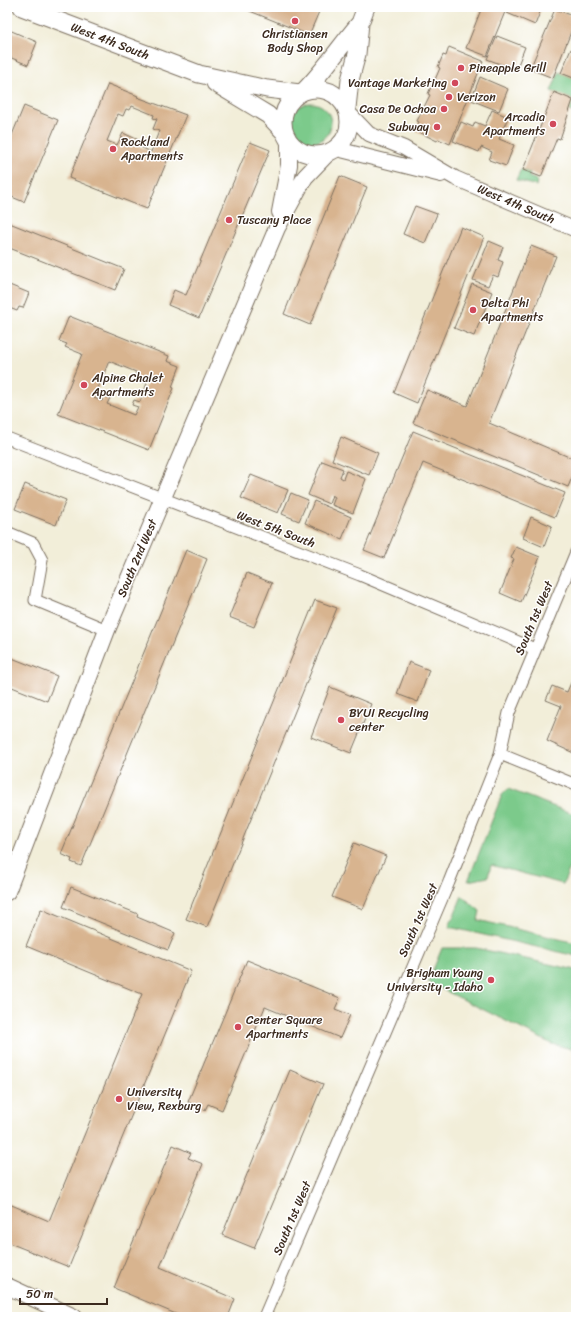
<svg xmlns="http://www.w3.org/2000/svg" width="583" height="1324" viewBox="0 0 583 1324" font-family="Sriracha,sans-serif">
<rect width="100%" height="100%" fill="#fff"/>
<filter id="ink" filterUnits="userSpaceOnUse"><feTurbulence type="fractalNoise" baseFrequency=".025" numOctaves="2"/><feDisplacementMap in="SourceGraphic" scale="8" xChannelSelector="R" yChannelSelector="G"/><feConvolveMatrix kernelMatrix="1 2 1 2 8 2 1 2 1" color-interpolation-filters="sRGB"/></filter>
<filter id="wash" filterUnits="userSpaceOnUse"><feTurbulence type="fractalNoise" baseFrequency=".012" numOctaves="4" result="noise"/><feDisplacementMap in="SourceGraphic" scale="16" xChannelSelector="R" yChannelSelector="G"/><feGaussianBlur stdDeviation="0.9" result="paint"/><feColorMatrix in="noise" values="0 0 0 0 0 0 0 0 0 0 0 0 0 0 0 0 0 1.4 0 .05"/><feComposite in="paint" operator="in"/></filter>
<g filter="url(#wash)">
<rect width="100%" height="100%" fill="#f2eed9"/>
<!-- green -->
<path fill="#7bca8b" stroke="#5b7a54" d="M559,72L576,79V113L569,111L573,100L551,91Z
M291 123a20 20 0 1 1 40 0a20 20 0 1 1-40 0Z
M521,169L530,173L529,177L537,180L536,186L516,180Z
M508,789L576,815V854L563,884L491,865L488,877L468,881L502,795Z
M462,896L480,911L478,920L576,943V956L449,927Z
M442,948H476L576,970V1050L552,1044L428,982Z"/>
<g id="blocks">
<!-- building -->
<path fill="#d8b48f" fill-rule="evenodd" d="M240,7H321L309,35Z
M482,7H507L487,56L466,48Z
M510,7H542L535,25L507,13Z
M555,9L576,17V19L553,78L530,69Z
M7,29L37,42L28,65L7,56Z
M497,36L525,47L516,70L487,59Z
M449,47L483,61L450,144L438,139L437,141L415,130L419,122L417,121L430,95L428,94L433,82H434L440,68L438,67L443,55L446,56Z
M571,49L576,51V79L561,73Z
M480,77L508,89L499,111L471,100Z
M108,84L138,96L137,97L186,115L147,209L69,178ZM132,106L154,115L153,118L157,119L153,129L159,131L151,152L139,146L141,141L123,133L117,145L107,141L118,114L123,116L126,109L130,110Z
M554,92L573,100L560,139L557,138L541,177L523,170Z
M24,106L58,120L24,202L7,195V147Z
M492,110L508,117L499,139L514,145L506,166L489,160L492,152L481,147L479,152L453,141L461,122L473,127L475,122L485,126Z
M250,142L270,150L199,318L168,305L174,290L186,295Z
M340,176L367,187L310,325L284,314Z
M415,206L437,214L425,243L403,234Z
M7,222L124,269L115,290L7,247Z
M461,227L484,237L417,403L394,393Z
M489,241L503,247L498,260L503,262L498,277L493,275L488,286L473,280Z
M531,246L556,256L489,423L576,460V468L568,487L413,423L427,390L467,406Z
M7,284L29,293L23,308L19,307L17,311L7,307Z
M472,284L492,292L474,336L454,328Z
M69,316L169,356L167,361L180,366L172,387L174,388L149,450L58,414L82,354L65,347L67,344L59,341ZM109,361L136,372L134,378L147,383L140,402L134,400L132,405L138,407L134,415L107,404L110,398L104,396L102,401L94,398Z
M413,431L565,493L555,517L423,463L384,558L364,550Z
M341,437L378,453L369,475L332,460Z
M322,461L343,469L340,477L343,479L346,471L366,479L353,513L332,505L335,497L332,495L329,504L308,495Z
M251,475L288,490L278,513L241,498Z
M25,484L66,500L56,525L15,509Z
M291,493L308,500L299,521L282,514Z
M314,501L351,517L342,539L305,523Z
M531,517L552,526L544,547L523,538Z
M516,547L540,557L521,602L500,593L514,559L511,558Z
M186,550L207,559L81,866L71,862L72,859L61,854Z
M247,573L272,583L254,627L229,617Z
M315,600L337,608L207,927L186,919Z
M7,656L57,676L47,701L7,685Z
M409,662L429,670L418,702L397,694Z
M573,678L576,679V754L547,741L561,706L546,700L552,686L567,692Z
M330,687L371,704L351,753L311,737Z
M354,843L386,856L363,909L332,897Z
M71,887L138,914L137,917L175,933L168,950L63,907Z
M41,909L191,971L69,1267L7,1242V1203L49,1221L142,994L26,946Z
M247,960L340,998L335,1009L350,1015L340,1038L265,1007L222,1110L208,1104L205,1110L188,1102Z
M290,1070L323,1084L254,1248L222,1235Z
M173,1145L191,1153L188,1158L203,1164L160,1267L235,1299L228,1317L211,1316L183,1317L114,1288Z"/>
</g>
</g>
<g filter="url(#ink)">
<use href="#blocks" fill-opacity="0" stroke="#7b6f5f" stroke-width="1"/>
<g fill="none" stroke-linecap="round" stroke-linejoin="round">
<defs>
<path id="minor" d="M7,438L360,575L535,649
M7,532L33,543L42,560L35,600L107,630
M500,754L576,785
M264,1317L449,882L500,754L509,713L576,552"/>
<path id="tertiary" d="M349,113L369,134L404,148L455,178L576,230
M337,149L441,175"/>
<path id="secondary" d="M280,212L289,165V141
M7,892L107,630L277,228L305,177L327,154
M7,1286L74,1317"/>
<path id="primary" d="M22,7L199,74L267,89L300,93
M215,83L268,115L285,133
M283 122a33 33 0 1 1 66 0a33 33 0 1 1-66 0Z
M304,91C325,70 341,45 360,23
M347,108L350,80L357,54L360,23L366,7"/>
</defs>
<!-- minor casing -->
<use href="#minor" stroke="#7b6f5f" stroke-width="13"/>
<!-- tertiary casing -->
<use href="#tertiary" stroke="#7b6f5f" stroke-width="16"/>
<!-- secondary casing -->
<use href="#secondary" stroke="#7b6f5f" stroke-width="18"/>
<!-- primary casing -->
<use href="#primary" stroke="#7b6f5f" stroke-width="19"/>
<!-- minor -->
<use href="#minor" stroke="#fff" stroke-width="11"/>
<!-- tertiary -->
<use href="#tertiary" stroke="#fff" stroke-width="14"/>
<!-- secondary -->
<use href="#secondary" stroke="#fff" stroke-width="16"/>
<!-- primary -->
<use href="#primary" stroke="#fff" stroke-width="17"/>
</g>
</g>
<!-- markers -->
<g fill="#d1495b" stroke="#fff" stroke-width="1.5">
<circle cx="295" cy="21" r="4"/>
<circle cx="461" cy="68" r="4"/>
<circle cx="455" cy="83" r="4"/>
<circle cx="449" cy="97" r="4"/>
<circle cx="444" cy="109" r="4"/>
<circle cx="553" cy="124" r="4"/>
<circle cx="437" cy="127" r="4"/>
<circle cx="113" cy="149" r="4"/>
<circle cx="229" cy="220" r="4"/>
<circle cx="473" cy="310" r="4"/>
<circle cx="84" cy="385" r="4"/>
<circle cx="341" cy="720" r="4"/>
<circle cx="491" cy="980" r="4"/>
<circle cx="238" cy="1027" r="4"/>
<circle cx="119" cy="1099" r="4"/>
</g>
<g text-anchor="middle" dominant-baseline="central" stroke-width="3" stroke-linejoin="round" paint-order="stroke">
<!-- poi labels -->
<g font-size="12" fill="#3b2a1e" stroke="#fff" text-anchor="start">
<text x="295" y="34" text-anchor="middle">Christiansen<tspan x="295" dy="14">Body Shop</tspan></text>
<text x="469" y="68">Pineapple Grill</text>
<text x="447" y="83" text-anchor="end">Vantage Marketing</text>
<text x="457" y="97">Verizon</text>
<text x="436" y="109" text-anchor="end">Casa De Ochoa</text>
<text x="545" y="117" text-anchor="end">Arcadia<tspan x="545" dy="14">Apartments</tspan></text>
<text x="429" y="127" text-anchor="end">Subway</text>
<text x="121" y="142">Rockland<tspan x="121" dy="14">Apartments</tspan></text>
<text x="237" y="220">Tuscany Place</text>
<text x="481" y="303">Delta Phi<tspan x="481" dy="14">Apartments</tspan></text>
<text x="92" y="378">Alpine Chalet<tspan x="92" dy="14">Apartments</tspan></text>
<text x="349" y="713">BYUI Recycling<tspan x="349" dy="14">center</tspan></text>
<text x="483" y="973" text-anchor="end">Brigham Young<tspan x="483" dy="14">University - Idaho</tspan></text>
<text x="246" y="1020">Center Square<tspan x="246" dy="14">Apartments</tspan></text>
<text x="127" y="1092">University<tspan x="127" dy="14">View, Rexburg</tspan></text>
</g>
<!-- street labels -->
<g font-size="12" fill="#3b2a1e" stroke="#fff">
<text transform="translate(110 41) rotate(21)">West 4th South</text>
<text transform="translate(516 204) rotate(23)">West 4th South</text>
<text transform="translate(276 529) rotate(21)">West 5th South</text>
<text transform="translate(137 558) rotate(-67)">South 2nd West</text>
<text transform="translate(534 618) rotate(-67)">South 1st West</text>
<text transform="translate(418 920) rotate(-66)">South 1st West</text>
<text transform="translate(292 1218) rotate(-67)">South 1st West</text>
</g>
</g>
<!-- margin -->
<rect width="583" height="1324" fill="none" stroke="#fff" stroke-width="24"/>
<!-- scale -->
<path d="M20 1298v6h87v-6" fill="none" stroke="#3b2a1e" stroke-width="2"/>
<text x="26" y="1298" font-size="12" fill="#3b2a1e" stroke="#ffffff" stroke-width="3" paint-order="stroke">50 m</text>
</svg>
